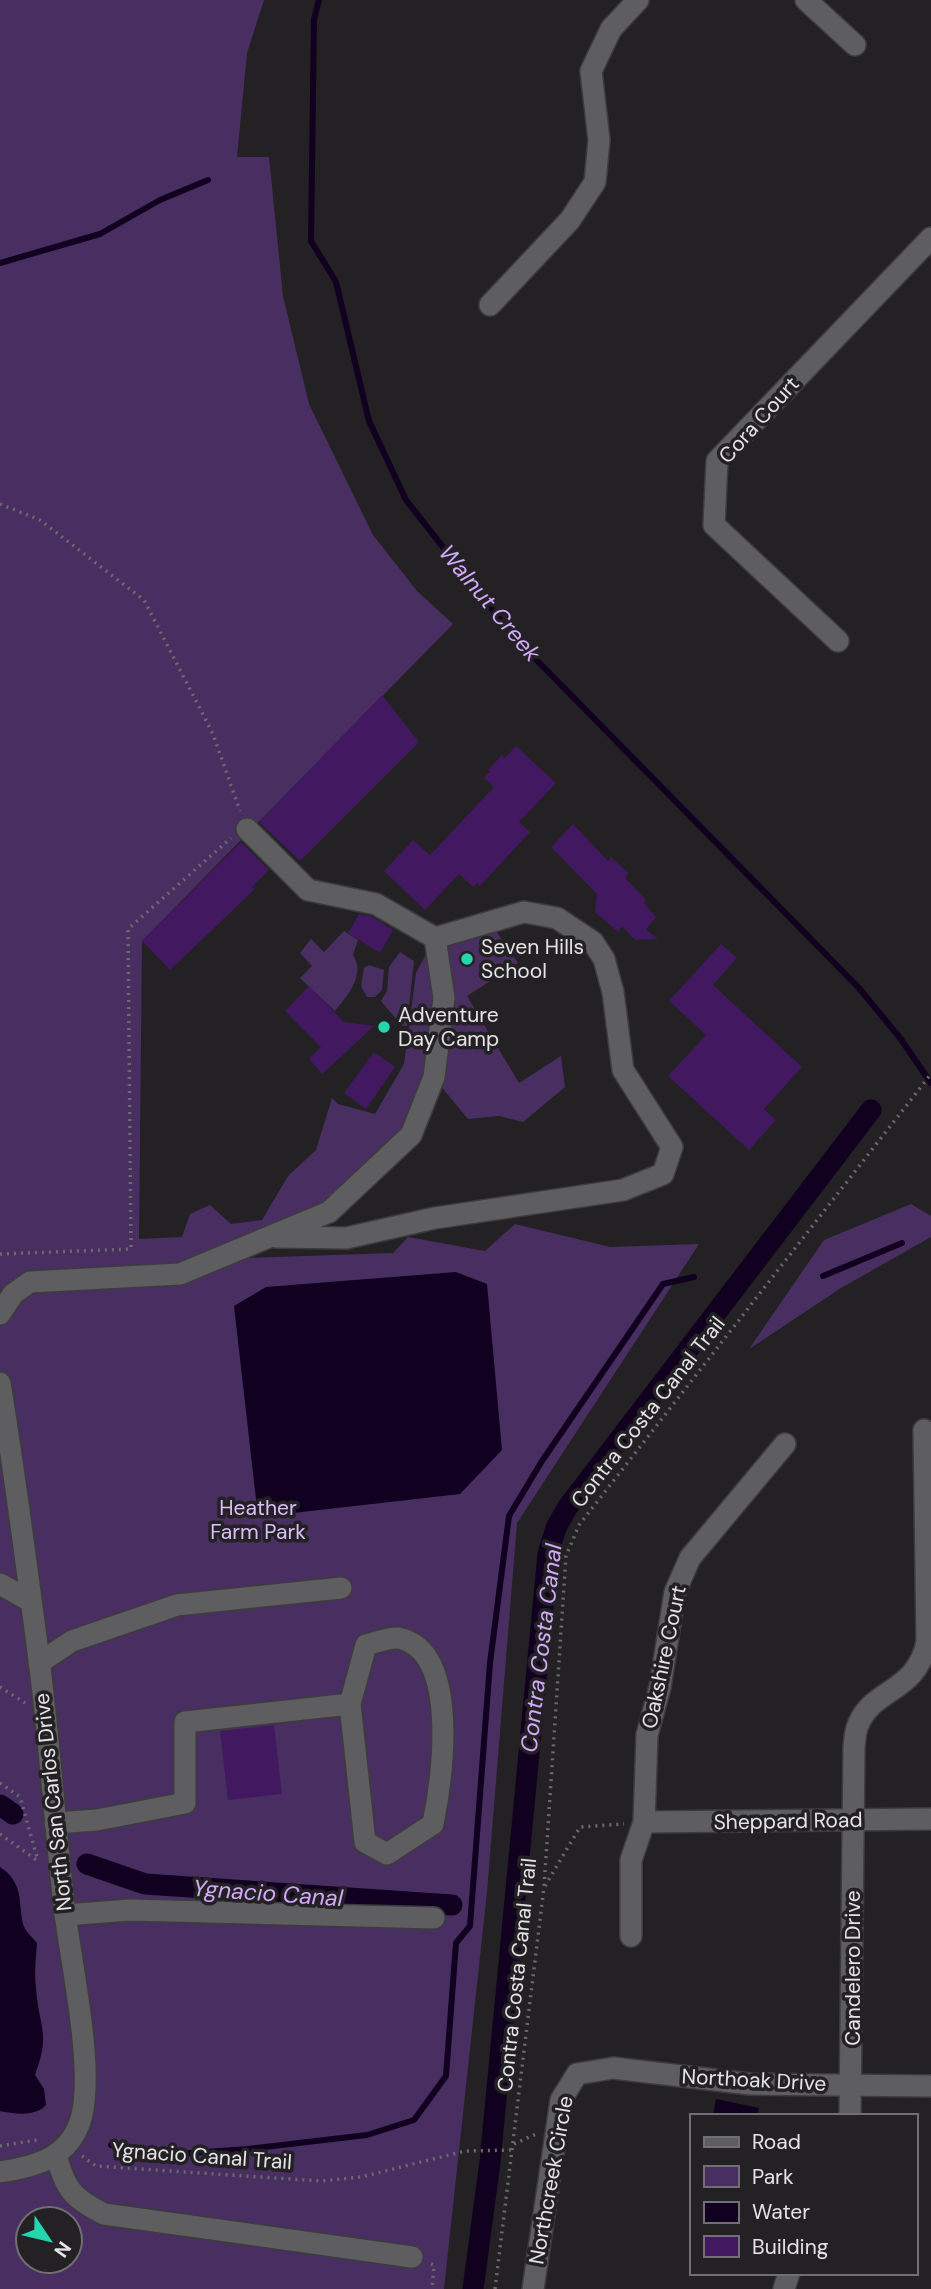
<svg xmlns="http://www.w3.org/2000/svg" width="931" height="2289" font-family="'DM Sans',sans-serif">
<rect width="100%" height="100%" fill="#232124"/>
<g fill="#492f61" fill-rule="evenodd">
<path d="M 0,0 L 264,0 L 247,53 L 237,157 L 269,157 L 283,296 L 309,404 L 373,535 L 417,591 L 453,624 L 142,941 L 139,1239 L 182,1237 L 190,1214 L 210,1205 L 231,1224 L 262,1220 L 288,1176 L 316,1150 L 332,1098 L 338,1104 L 375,1114 L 404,1064 L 416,973 L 435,938 L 489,921 L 518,963 L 467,996 L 519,1083 L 561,1056 L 565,1087 L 523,1122 L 499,1116 L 468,1119 L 434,1078 L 411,1135 L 329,1212 L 243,1258 L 393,1253 L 408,1237 L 485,1251 L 515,1224 L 610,1247 L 699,1244 L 517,1523 L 487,1892 L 444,2289 L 0,2289 ZM 28,2219 L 70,2219 L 70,2261 L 28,2261 Z"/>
<path d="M 344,931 L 358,940 L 353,955 C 366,975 347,996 335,1011 L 300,978 L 312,966 L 300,953 L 311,939 L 324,952 Z"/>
<polygon points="400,952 414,961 407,1026 398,1025 397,1020 381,1001 387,991 389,967"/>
<polygon points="369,965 384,970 382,990 375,997 367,997 361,986 364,968"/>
<polygon points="911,1204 931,1216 931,1237 841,1288 749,1349 824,1240"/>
</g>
<g fill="#11001f">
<polygon points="456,1272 487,1284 502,1450 460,1494 258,1517 234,1306 266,1287"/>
<path d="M 0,1867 C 24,1883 18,1901 23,1924 C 25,1931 32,1937 37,1943 C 36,1958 34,1973 36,1988 C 39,2029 51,2032 35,2075 L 44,2089 L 46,2105 C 35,2117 15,2114 0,2111 Z"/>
<polygon points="716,2099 759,2108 757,2116 713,2116"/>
</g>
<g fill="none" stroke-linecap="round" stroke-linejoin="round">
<g stroke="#11001f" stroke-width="6">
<polyline points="319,0 314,19 311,241 336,282 369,421 406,500 512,635 859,988 900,1038 931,1083"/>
<polyline points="0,263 100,234 160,200 208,180"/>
<polyline points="823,1276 902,1243"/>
<polyline points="111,2145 177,2154 248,2149 367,2135 414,2120 446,2076 456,1943 470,1926 490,1663 509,1516 542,1461 663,1284 694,1277"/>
</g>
<g stroke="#11001f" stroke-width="21">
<polyline points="0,1805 13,1814"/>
<polyline points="87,1864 145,1884 452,1905"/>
<polyline points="473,2289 490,2162 548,1554 556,1528 567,1508 871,1110"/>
</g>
</g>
<g fill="#421960">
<polygon points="382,695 419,742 300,861 260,823 261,820"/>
<polygon points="516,746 556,783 519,822 530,832 480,886 477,883 473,887 459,874 425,910 384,871 413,840 430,855 494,787 484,778 490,772 488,770 502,755 505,758"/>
<polygon points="573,824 608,861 611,857 628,873 625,878 646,900 644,903 656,917 646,929 658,939 635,940 622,926 618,932 595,912 597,894 551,847"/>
<polygon points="241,842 269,870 252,887 255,889 170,970 142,941"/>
<polygon points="359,914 371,916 393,930 380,953 348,933"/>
<polygon points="721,944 737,958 713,985 802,1067 764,1109 776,1120 749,1150 668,1076 706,1035 669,1001"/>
<polygon points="309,986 344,1022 374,1026 322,1074 309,1059 321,1047 285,1011"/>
<polygon points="374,1052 395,1067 366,1109 344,1093"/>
<polygon points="274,1725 282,1794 228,1800 220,1731"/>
</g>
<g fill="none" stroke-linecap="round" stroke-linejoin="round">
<defs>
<g id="minor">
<polyline points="806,0 855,45"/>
<polyline points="490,305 570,220 595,182 599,140 591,71 611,29 638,0"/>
<polyline points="838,641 714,525 717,461 931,238"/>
<polyline points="276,1237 346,1238 435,1218 623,1190 663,1174 672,1147 623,1070 613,992 604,959 593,942 557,918 524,912 435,938"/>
<polyline points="0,1314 13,1294 30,1282 180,1274 329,1212 411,1135 434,1077 444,998 435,938 376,904 308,890 247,829"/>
<path d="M 0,1383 C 15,1475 27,1568 39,1660 C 50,1744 55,1829 65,1913 C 71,1964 98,2083 78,2127 C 64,2160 32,2167 0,2172"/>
<polyline points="0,1584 30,1601"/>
<polyline points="39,1663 72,1641 177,1605 341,1588"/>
<polyline points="644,1822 931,1819"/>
<path d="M 55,1823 L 97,1820 L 185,1803 L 185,1722 L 350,1704 L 365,1842 L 387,1854 L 433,1824 C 442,1779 461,1650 398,1638 C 389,1637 375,1643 366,1645 L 350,1704"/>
<polyline points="65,1915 130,1910 434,1918"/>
<polyline points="631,1936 631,1860 644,1822 647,1735 660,1687 675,1592 690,1558 785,1444"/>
<path d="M 850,2116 L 854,1747 C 855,1740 855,1731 858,1725 C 873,1687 916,1694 927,1642 L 924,1430"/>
<path d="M 56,2154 C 65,2189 72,2198 104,2214 L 412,2257"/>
<polyline points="533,2289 561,2100 577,2074 613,2068 750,2084 931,2086"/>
<polyline points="784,2289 789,2273"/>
</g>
</defs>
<use href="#minor" stroke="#3c3b3d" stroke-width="24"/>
<g stroke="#6c6a6d" stroke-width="3.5" stroke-dasharray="2 5" stroke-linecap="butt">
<polyline points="0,504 40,520 144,600 213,734 240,811"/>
<polyline points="0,1254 131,1249 128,929 231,838"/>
<polyline points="0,1687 25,1703"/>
<polyline points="0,1783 20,1797 37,1857"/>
<polyline points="0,1834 38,1861"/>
<polyline points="545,1886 580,1827 624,1824"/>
<polyline points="514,2144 536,2134"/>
<polyline points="0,2146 37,2140"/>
<polyline points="82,2156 96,2166 321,2181 361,2177 465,2151 514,2150"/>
<polyline points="431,2264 434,2265 432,2289"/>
<polyline points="495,2289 544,1887 566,1556 579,1525 931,1074"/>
</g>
<use href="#minor" stroke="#5e5d60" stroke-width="21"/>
</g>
<g fill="#25d5ae" stroke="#232124" stroke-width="2.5">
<circle cx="467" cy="959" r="7"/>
<circle cx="384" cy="1027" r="7"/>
</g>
<g text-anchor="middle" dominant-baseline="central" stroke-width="7" stroke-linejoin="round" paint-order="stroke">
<g font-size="21" fill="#e4e3e5" stroke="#232124">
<text transform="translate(759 420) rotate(-48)">Cora Court</text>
<text transform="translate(648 1412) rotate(-52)">Contra Costa Canal Trail</text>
<text transform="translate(664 1657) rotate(-78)">Oakshire Court</text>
<text transform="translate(53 1802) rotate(-96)">North San Carlos Drive</text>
<text transform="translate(788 1821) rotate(-1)">Sheppard Road</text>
<text transform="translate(853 1968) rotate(-90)">Candelero Drive</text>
<text transform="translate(517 1975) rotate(-84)">Contra Costa Canal Trail</text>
<text transform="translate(754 2080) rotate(3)">Northoak Drive</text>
<text transform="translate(202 2156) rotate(4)">Ygnacio Canal Trail</text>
<text transform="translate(551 2180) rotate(-80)">Northcreek Circle</text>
</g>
<g font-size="21" fill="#e4e3e5" stroke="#232124" text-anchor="start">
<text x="481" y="947">Seven Hills<tspan x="481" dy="24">School</tspan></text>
<text x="398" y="1015">Adventure<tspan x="398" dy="24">Day Camp</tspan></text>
</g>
<g font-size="21" fill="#ddbefc" stroke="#232124">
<text x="258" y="1508">Heather<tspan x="258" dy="24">Farm Park</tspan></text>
</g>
<g font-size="23" font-style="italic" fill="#d3a9fb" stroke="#232124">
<text transform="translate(490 603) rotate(50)">Walnut Creek</text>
<text transform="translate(541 1648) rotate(-83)">Contra Costa Canal</text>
<text transform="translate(268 1893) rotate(4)">Ygnacio Canal</text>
</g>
</g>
<rect x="690" y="2114" width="228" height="161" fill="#232124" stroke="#706f71" stroke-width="2"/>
<rect x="704" y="2137" width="35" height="10" fill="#5e5d60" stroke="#706f71" stroke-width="2"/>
<text x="752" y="2149" font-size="21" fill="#e4e3e5">Road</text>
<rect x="704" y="2166" width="35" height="21" fill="#492f61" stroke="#706f71" stroke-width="2"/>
<text x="752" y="2184" font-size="21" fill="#e4e3e5">Park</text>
<rect x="704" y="2202" width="35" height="21" fill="#11001f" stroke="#706f71" stroke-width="2"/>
<text x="752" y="2219" font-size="21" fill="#e4e3e5">Water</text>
<rect x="704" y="2236" width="35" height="21" fill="#421960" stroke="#706f71" stroke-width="2"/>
<text x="752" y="2254" font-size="21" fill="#e4e3e5">Building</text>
<g transform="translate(49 2240) rotate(125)"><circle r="33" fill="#232124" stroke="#706f71" stroke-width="2"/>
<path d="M0-5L12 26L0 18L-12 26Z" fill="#25d5ae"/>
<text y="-10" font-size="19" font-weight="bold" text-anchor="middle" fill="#e4e3e5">N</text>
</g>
</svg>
